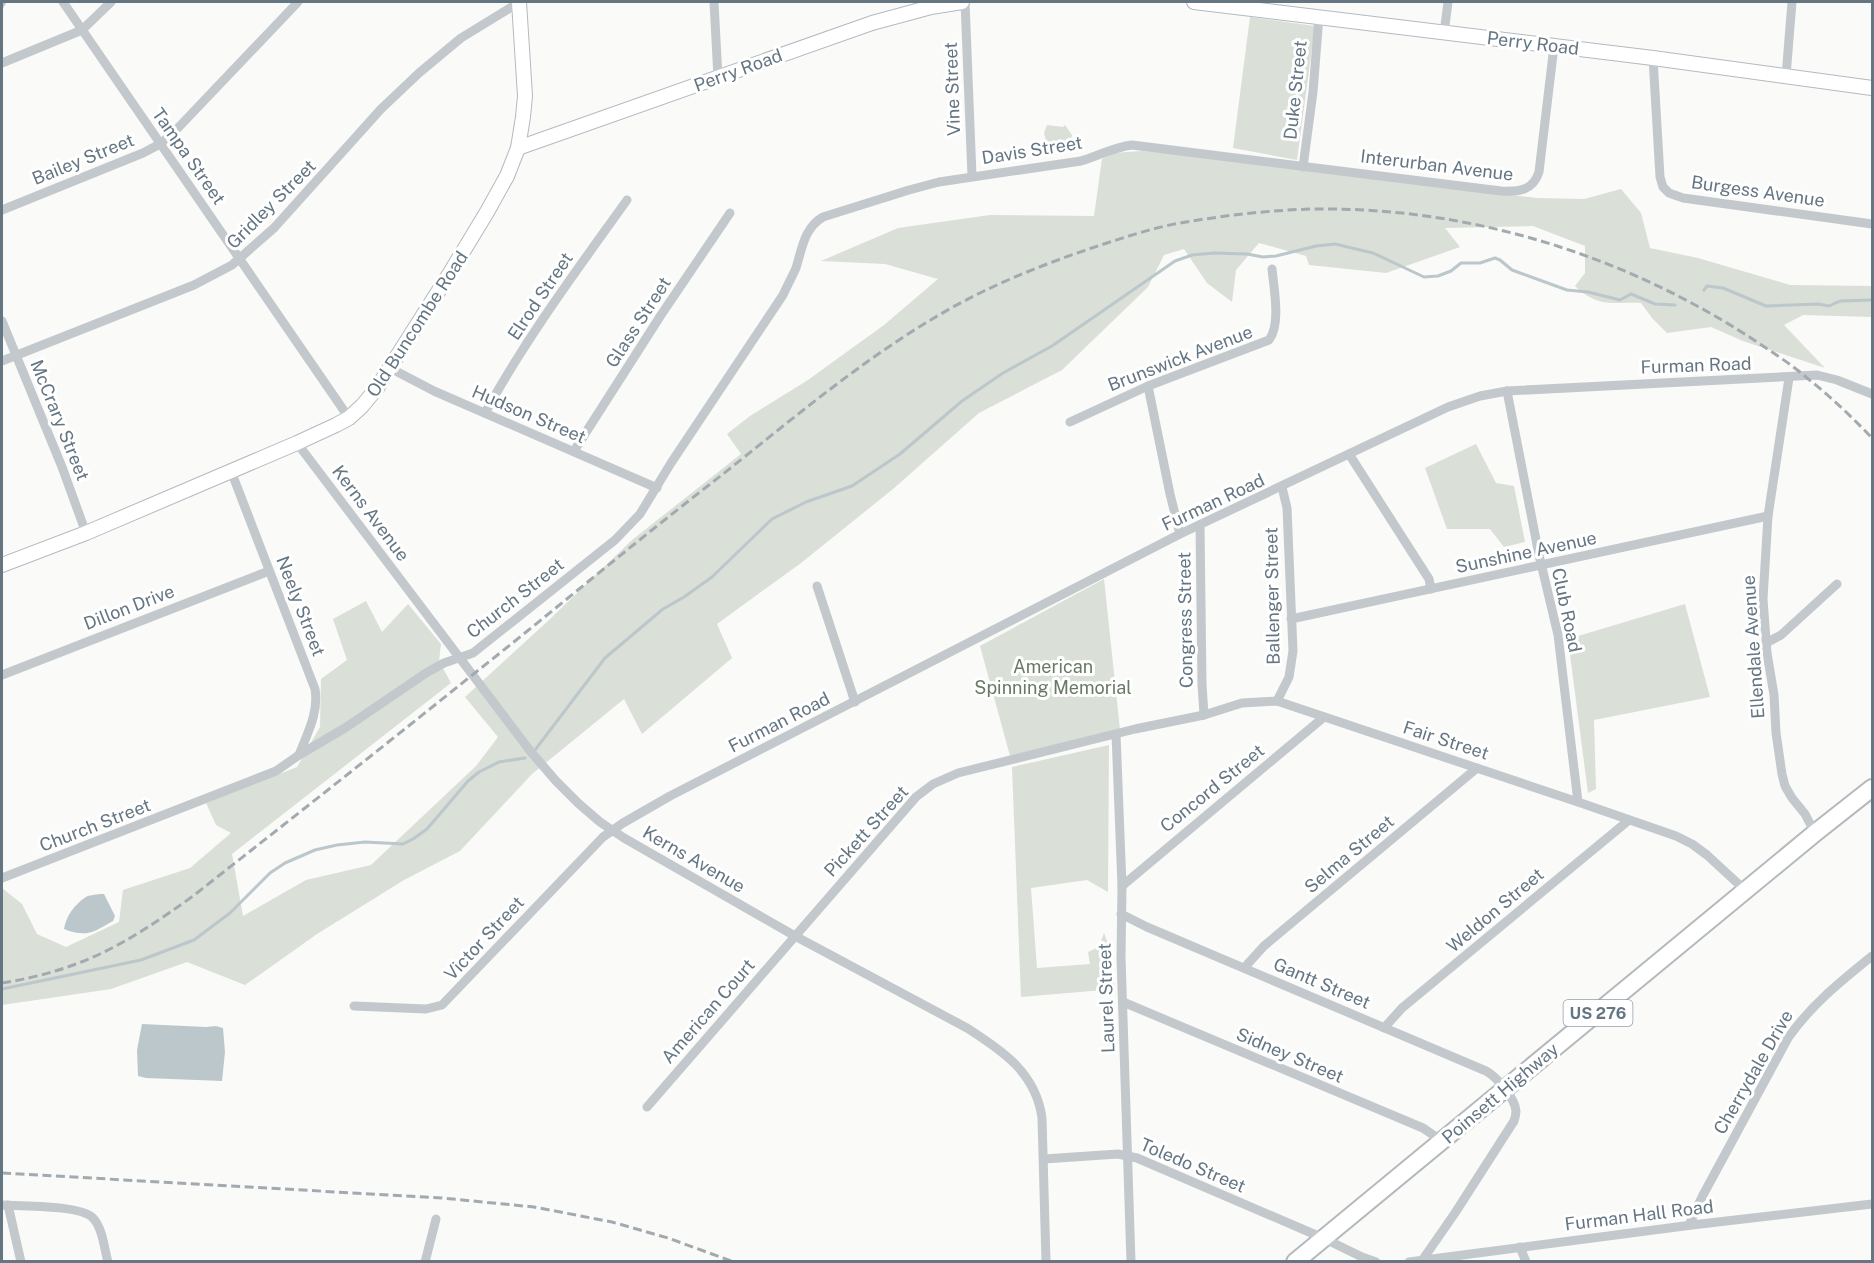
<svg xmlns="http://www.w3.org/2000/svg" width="1874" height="1263" font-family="'Public Sans',sans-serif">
<rect width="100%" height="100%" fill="#fafaf8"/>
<g fill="#dadfd7">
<polygon points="1250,17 1315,26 1297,160 1233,148"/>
<path d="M 1047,125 L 1063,127 L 1065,125 L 1072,135 L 1071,142 C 1062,148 1054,143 1046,141 L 1044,133 Z"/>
<path d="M 1141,151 L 1189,155 L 1537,198 L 1584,199 L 1621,189 L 1641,213 L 1650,248 L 1698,258 L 1790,285 L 1872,286 L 1872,317 L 1803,315 L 1784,325 L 1825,368 L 1743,341 L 1711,327 L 1667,333 L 1652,318 L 1641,303 C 1612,302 1598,308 1575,286 L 1585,273 L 1585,246 L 1533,226 L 1445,228 L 1460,247 L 1386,273 L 1309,265 L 1306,256 L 1259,243 L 1236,270 L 1232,302 L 1207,283 L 1184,249 L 1164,255 L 1148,287 L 1062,370 L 979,413 L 893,489 L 801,563 L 717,624 L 732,658 L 642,734 L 624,699 L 532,774 L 460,851 L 404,880 L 317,934 L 245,985 L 187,962 L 111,989 L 2,1005 L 2,888 L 22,904 L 37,934 L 66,947 L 119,922 L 123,890 L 190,868 L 231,833 L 216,825 L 206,803 L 297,767 L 320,727 L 321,679 L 347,660 L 333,619 L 366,601 L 382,632 L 408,604 L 441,644 L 439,661 L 451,683 L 232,854 L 243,916 L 306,880 L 371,865 L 476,766 L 498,737 L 465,697 L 549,620 L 632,540 L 741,454 L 727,434 L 750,416 L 808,380 L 884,325 L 938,279 L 885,264 L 821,261 L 898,228 L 990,215 L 1094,216 L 1102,159 L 1114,153 Z"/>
<polygon points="1476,444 1496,483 1514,486 1525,542 1504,547 1490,529 1447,529 1425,468"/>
<polygon points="1104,579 1120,730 1010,756 980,646"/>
<polygon points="1685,604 1710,697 1594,720 1596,789 1588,793 1568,639"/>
<polygon points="1109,745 1108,892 1087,880 1031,888 1037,968 1090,964 1088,952 1099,947 1104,933 1108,944 1115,989 1021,997 1012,767"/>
</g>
<g fill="#bbc7cb">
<path d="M 100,894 L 104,894 L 115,916 L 113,921 C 94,932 86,938 64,929 C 66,916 75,904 86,897 C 89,895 95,895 100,894 Z"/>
<polygon points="142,1024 206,1027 216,1026 223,1028 225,1052 222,1081 146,1078 138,1076 137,1050"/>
</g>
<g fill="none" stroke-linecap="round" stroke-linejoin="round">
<g stroke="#bbc7cb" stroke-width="3">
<polyline points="2,7 5,2"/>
<polyline points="1704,290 1707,286 1723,288 1766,306 1818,304 1829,306 1840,301 1872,300"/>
<polyline points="535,750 605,658 663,609 684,597 712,577 772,519 806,502 852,486 900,454 962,401 1003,373 1052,346 1175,261 1192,255 1214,253 1247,254 1263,257 1276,256 1316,246 1335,244 1373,253 1424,277 1438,276 1451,271 1461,263 1480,263 1495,258 1500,260 1512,270 1567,290 1588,292 1620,300 1631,294 1655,304 1675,305"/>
<polyline points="2,989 141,960 194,940 230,913 270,873 285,863 315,850 337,845 365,842 403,844 413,839 427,829 468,781 479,772 499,762 525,758"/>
</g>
<defs>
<g id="secondary">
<polyline points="1194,2 1653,58 1872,88"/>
<polyline points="518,148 872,23 931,7 962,2"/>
<polyline points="2,565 86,533 297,443 336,425 349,418 362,406 377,388 450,273 487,212 507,176 518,148 523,117 525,96 519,2"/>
</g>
<polyline id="highway" points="1295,1262 1815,833 1872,788"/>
</defs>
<use href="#secondary" stroke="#b3babf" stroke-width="16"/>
<use href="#highway" stroke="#b4b9bd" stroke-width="20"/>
<g stroke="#c3c8cc" stroke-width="9">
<polyline points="63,2 349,418"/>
<polyline points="714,2 718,78"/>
<polyline points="965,2 972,176"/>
<polyline points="1444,33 1448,2"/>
<polyline points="1653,58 1660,177 1663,187 1669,193 1683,198 1872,224"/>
<polyline points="2,63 82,30 111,2"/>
<polyline points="1786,76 1792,2"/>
<polyline points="1303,167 1313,92 1319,16"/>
<polyline points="2,210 143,153 160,144 177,129 298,2"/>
<polyline points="2,321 62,467 86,533"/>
<polyline points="2,361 194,285 232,265 274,228 381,109 419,73 461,38 520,2"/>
<polyline points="390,368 434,391 657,488"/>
<polyline points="1789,378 1768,516 1763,599 1767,653 1774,695 1776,733 1782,774 1785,786 1792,798 1805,814 1815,833"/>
<polyline points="1148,386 1170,494 1180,534"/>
<polyline points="1507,391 1539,555 1558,635 1578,802"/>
<path d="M 485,413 C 526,338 577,270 627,200"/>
<path d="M 1070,422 L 1148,386 L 1269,340 C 1281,325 1274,289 1272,269"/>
<path d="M 297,443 L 531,752 L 556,781 L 578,803 L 600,822 L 624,838 L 795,936 L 967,1028 C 1003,1051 1036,1073 1042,1118 L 1046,1262"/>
<polyline points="574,451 661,315 730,213"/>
<polyline points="1349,454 1429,579 1431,589"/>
<path d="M 231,471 L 315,689 C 319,713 307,734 299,755"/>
<polyline points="1200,525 1202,684 1204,715"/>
<polyline points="817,586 855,702"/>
<polyline points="1291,619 1768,516"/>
<polyline points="1766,643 1781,635 1837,584"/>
<polyline points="2,675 269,571"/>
<polyline points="1277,701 1289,677 1293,651 1287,508 1282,487"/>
<polyline points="1116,734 1122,886 1121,957 1131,1262"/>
<path d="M 2,878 L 276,771 L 299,755 L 345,728 L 426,673 L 444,663 L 473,653 L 615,540 L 640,514 L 671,463 L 783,295 C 787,286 792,277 796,268 C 802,249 804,228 823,217 L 909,190 L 939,182 L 1081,161 C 1098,156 1114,147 1132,145 L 1501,191 C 1518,192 1533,191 1539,172 L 1554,46"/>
<polyline points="1122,886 1324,717"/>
<path d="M 1121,914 L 1147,927 L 1486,1071 C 1497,1077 1515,1098 1516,1111 C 1516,1114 1515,1118 1514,1121 L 1455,1213 L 1421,1262"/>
<polyline points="1244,968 1264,946 1477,768"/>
<polyline points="1123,1002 1423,1128 1442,1141"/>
<polyline points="354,1006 426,1009 442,1005 603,837 623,823 670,796 1180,534 1448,407 1480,396 1507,391 1817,375 1837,380 1872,394"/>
<polyline points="1384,1028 1402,1008 1629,820"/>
<polyline points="647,1107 916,797 933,784 958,773 1135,729 1204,715 1242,703 1277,701 1578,802 1676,836 1692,844 1707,855 1746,891"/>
<polyline points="1044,1159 1118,1154 1137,1158 1323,1238 1362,1257 1376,1262"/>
<path d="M 2,1205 C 21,1206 81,1205 93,1218 C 103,1229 104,1248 108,1262"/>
<polyline points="8,1205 21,1262"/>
<path d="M 1689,1225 L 1703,1195 L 1788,1038 C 1811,1005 1841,981 1872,956"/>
<polyline points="1520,1247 1526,1262"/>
<polyline points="425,1262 436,1219"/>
<polyline points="1409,1262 1692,1225 1872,1204"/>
</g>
<use href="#secondary" stroke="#fff" stroke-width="14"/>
<use href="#highway" stroke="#fff" stroke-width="16"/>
<g stroke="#a2aab0" stroke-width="3" stroke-dasharray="9 4.5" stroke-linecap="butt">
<path d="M 2,983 C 83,970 128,943 193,896 C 286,823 379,750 471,676 C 551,613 629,547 709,485 C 796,417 883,340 982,292 C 1023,272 1067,256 1110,242 C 1135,234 1160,226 1186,222 C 1228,215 1271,210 1314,209 C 1469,207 1621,254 1751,338 C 1770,351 1790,363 1807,378 C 1830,396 1852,417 1872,438"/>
<polyline points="2,1173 442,1198 534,1207 612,1222 668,1238 734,1262"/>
</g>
</g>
<g text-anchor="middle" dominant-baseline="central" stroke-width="6" stroke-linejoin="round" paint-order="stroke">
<rect fill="#fff" stroke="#939fa8" stroke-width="1.5" x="1563.5" y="1000" width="69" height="26" rx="4.5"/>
<g font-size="16" font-weight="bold" fill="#657683">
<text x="1598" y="1013">US 276</text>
</g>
<g font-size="18" fill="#657683" stroke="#fff">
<text transform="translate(1533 43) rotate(7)">Perry Road</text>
<text transform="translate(738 70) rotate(-20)">Perry Road</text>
<text transform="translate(952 89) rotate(-92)">Vine Street</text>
<text transform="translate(1295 90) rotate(-84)">Duke Street</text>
<text transform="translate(1032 150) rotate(-9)">Davis Street</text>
<text transform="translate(189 156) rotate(55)">Tampa Street</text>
<text transform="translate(83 159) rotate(-22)">Bailey Street</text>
<text transform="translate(1437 165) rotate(7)">Interurban Avenue</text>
<text transform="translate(1758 191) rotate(8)">Burgess Avenue</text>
<text transform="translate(271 204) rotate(-45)">Gridley Street</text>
<text transform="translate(540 296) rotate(-56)">Elrod Street</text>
<text transform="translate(638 322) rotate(-57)">Glass Street</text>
<text transform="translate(417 324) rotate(-57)">Old Buncombe Road</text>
<text transform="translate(1180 358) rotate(-21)">Brunswick Avenue</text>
<text transform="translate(1696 365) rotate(-2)">Furman Road</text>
<text transform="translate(529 414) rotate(23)">Hudson Street</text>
<text transform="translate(60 420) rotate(68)">McCrary Street</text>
<text transform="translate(1213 502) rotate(-25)">Furman Road</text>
<text transform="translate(371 513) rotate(53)">Kerns Avenue</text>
<text transform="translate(1526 552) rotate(-12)">Sunshine Avenue</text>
<text transform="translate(1272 596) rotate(-91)">Ballenger Street</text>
<text transform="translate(515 598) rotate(-38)">Church Street</text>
<text transform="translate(301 606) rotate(69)">Neely Street</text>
<text transform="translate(129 607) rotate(-21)">Dillon Drive</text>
<text transform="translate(1567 610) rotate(78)">Club Road</text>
<text transform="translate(1185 620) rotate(-91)">Congress Street</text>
<text transform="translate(1753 647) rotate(-94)">Ellendale Avenue</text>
<text transform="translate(779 722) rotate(-27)">Furman Road</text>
<text transform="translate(1446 740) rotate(18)">Fair Street</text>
<text transform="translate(1212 788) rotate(-39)">Concord Street</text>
<text transform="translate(95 825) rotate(-21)">Church Street</text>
<text transform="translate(866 831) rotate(-48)">Pickett Street</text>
<text transform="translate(1349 854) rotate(-40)">Selma Street</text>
<text transform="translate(694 859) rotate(30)">Kerns Avenue</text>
<text transform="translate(1495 910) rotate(-40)">Weldon Street</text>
<text transform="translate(484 938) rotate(-47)">Victor Street</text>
<text transform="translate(1322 983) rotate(23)">Gantt Street</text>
<text transform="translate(1106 998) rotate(-92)">Laurel Street</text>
<text transform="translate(708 1011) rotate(-49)">American Court</text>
<text transform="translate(1290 1055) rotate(23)">Sidney Street</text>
<text transform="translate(1753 1072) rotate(-60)">Cherrydale Drive</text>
<text transform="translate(1500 1093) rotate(-40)">Poinsett Highway</text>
<text transform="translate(1193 1165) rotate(23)">Toledo Street</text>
<text transform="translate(1639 1215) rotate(-7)">Furman Hall Road</text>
</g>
<g font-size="18" fill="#687a64" stroke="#fff">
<text x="1053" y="666">American<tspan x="1053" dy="21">Spinning Memorial</tspan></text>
</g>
</g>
<rect width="1874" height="1263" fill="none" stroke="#657683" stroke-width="6"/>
</svg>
